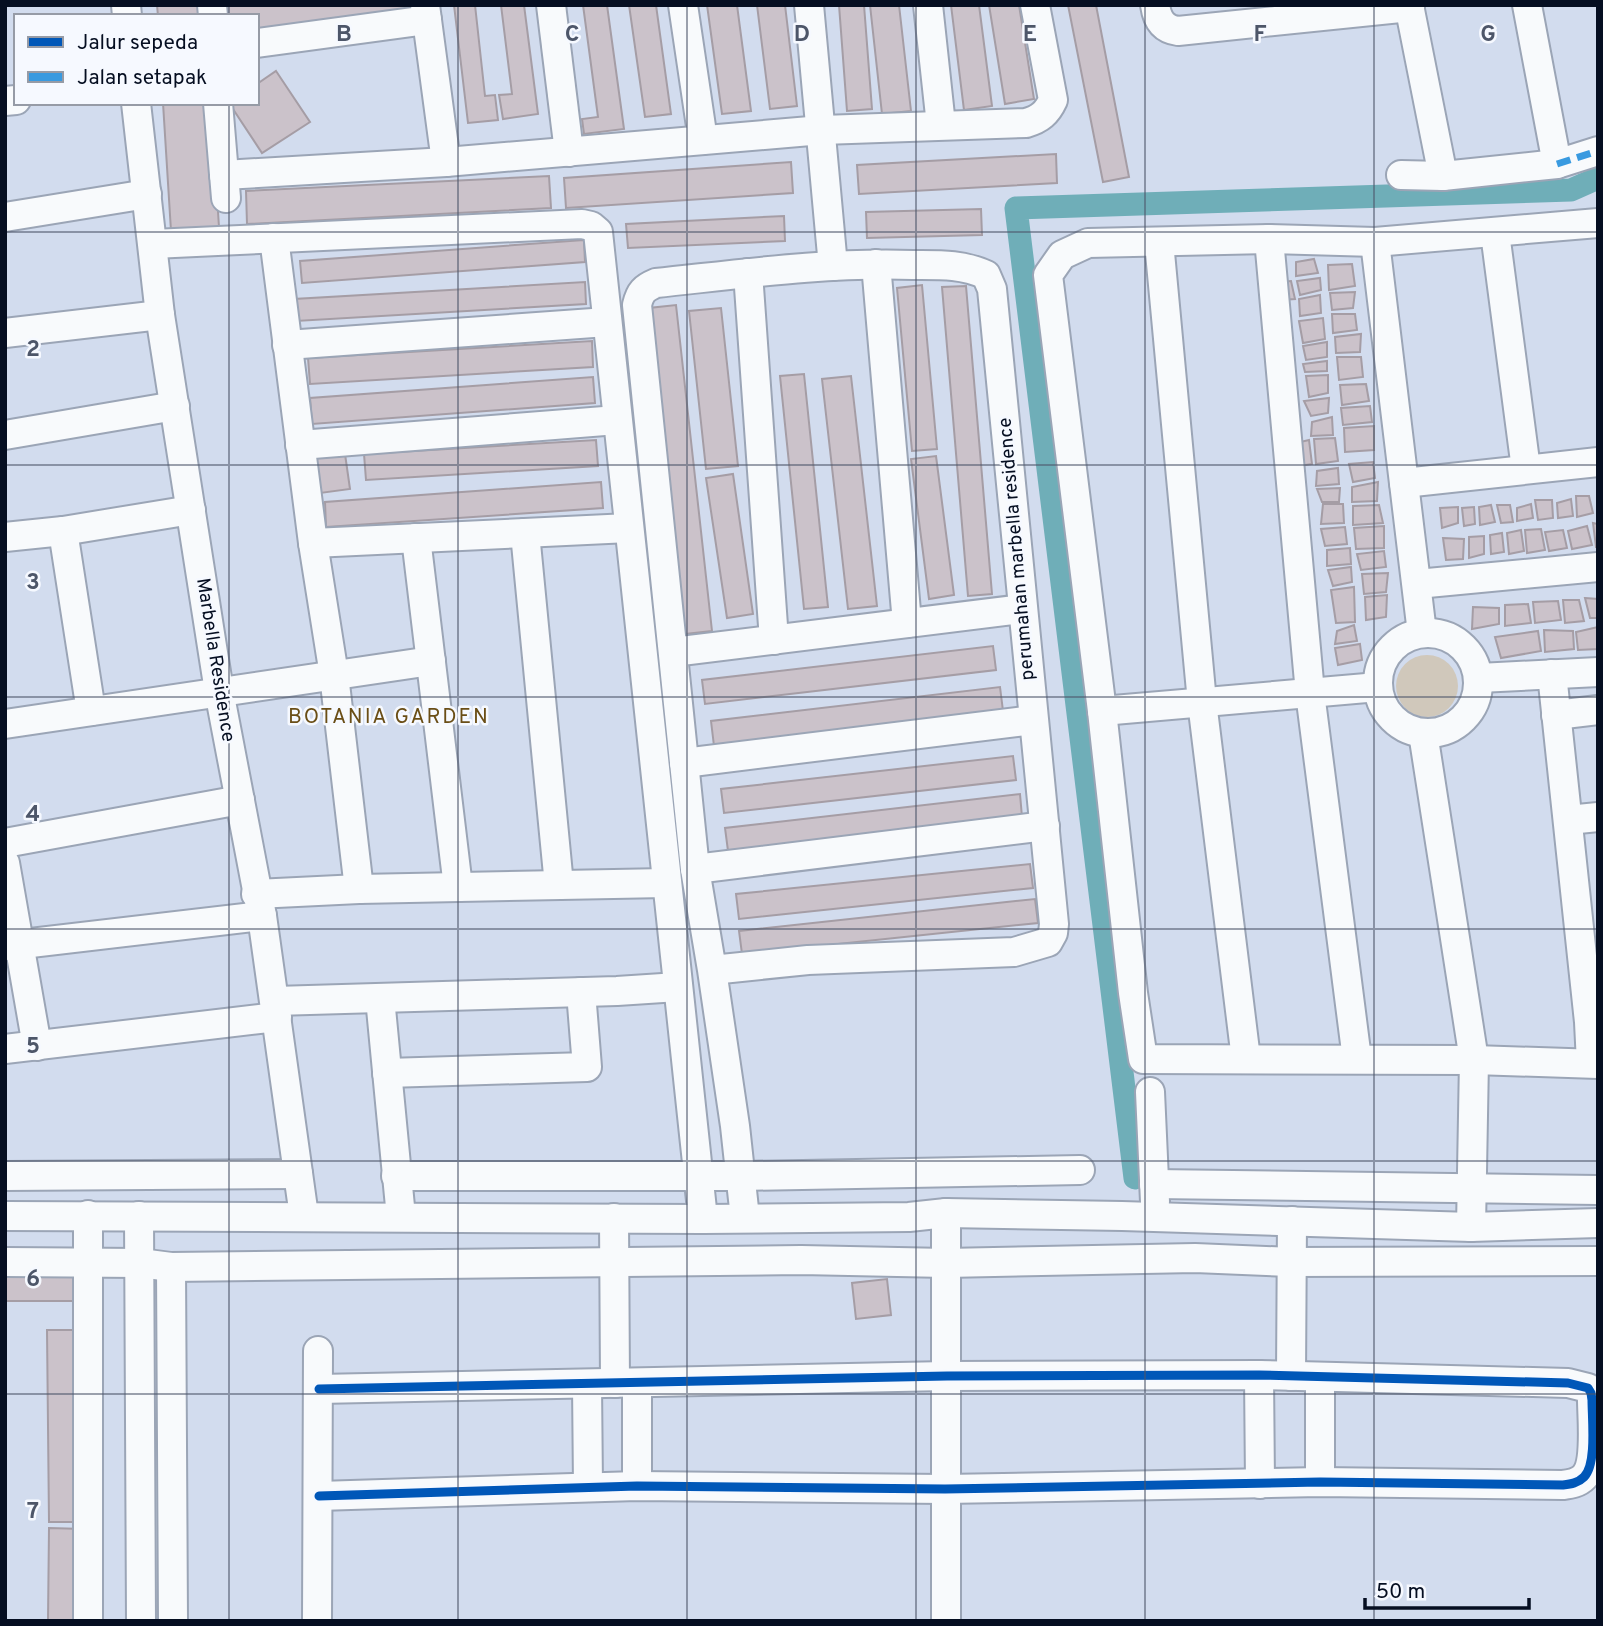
<svg xmlns="http://www.w3.org/2000/svg" width="1603" height="1626" font-family="Overpass,sans-serif">
<rect width="100%" height="100%" fill="#d2dcee"/>
<circle fill="#d0c8bb" cx="1427" cy="686" r="31"/>
<g fill="none" stroke-linecap="round" stroke-linejoin="round">
<polyline stroke="#6faeb8" stroke-width="23" points="1135,1178 1016,208 1571,190 1598,178"/>
</g>
<g fill="#cbc2ca" stroke="#a59da5" stroke-width="2">
<polygon points="157,5 204,5 205,16 158,16"/>
<polygon points="220,5 416,5 417,16 257,34 257,16 221,16"/>
<polygon points="454,5 475,5 485,96 495,95 498,120 468,123"/>
<polygon points="501,5 524,5 538,114 503,119 499,95 512,94"/>
<polygon points="583,5 607,5 624,129 584,134 582,119 598,117"/>
<polygon points="629,5 656,5 671,114 645,117"/>
<polygon points="707,5 737,5 751,111 722,114"/>
<polygon points="757,5 785,5 797,106 770,109"/>
<polygon points="839,5 864,5 872,109 847,111"/>
<polygon points="870,5 899,5 911,111 882,114"/>
<polygon points="951,5 979,5 992,106 964,110"/>
<polygon points="989,5 1019,5 1034,99 1005,104"/>
<polygon points="1068,5 1096,5 1129,177 1103,182"/>
<polygon points="276,71 310,122 262,153 229,103 257,103 257,84"/>
<polygon points="163,103 211,103 219,227 171,231"/>
<polygon points="1056,154 1057,183 859,194 857,165"/>
<polygon points="791,162 793,193 566,208 564,178"/>
<polygon points="549,176 551,208 247,224 246,191"/>
<polygon points="981,209 982,235 867,238 866,212"/>
<polygon points="784,216 785,241 628,248 626,224"/>
<polygon points="584,240 585,262 302,283 300,261"/>
<polygon points="1314,259 1318,273 1296,276 1296,262"/>
<polygon points="1352,264 1355,286 1329,290 1328,265"/>
<polygon points="1320,278 1321,290 1300,295 1297,281"/>
<polygon points="1291,281 1295,299 1281,300 1279,282"/>
<polygon points="585,282 586,304 296,321 294,299"/>
<polygon points="922,285 937,449 912,451 897,288"/>
<polygon points="966,286 992,594 968,596 942,287"/>
<polygon points="1355,292 1353,308 1332,310 1330,293"/>
<polygon points="1320,295 1321,313 1300,316 1299,299"/>
<polygon points="676,305 712,631 685,634 649,308"/>
<polygon points="721,308 738,466 706,469 689,311"/>
<polygon points="1332,314 1355,314 1357,330 1333,333"/>
<polygon points="1323,318 1325,339 1303,343 1299,321"/>
<polygon points="1361,334 1360,352 1336,353 1335,337"/>
<polygon points="592,341 593,367 310,384 308,358"/>
<polygon points="1327,342 1327,357 1306,360 1303,346"/>
<polygon points="1337,357 1361,357 1363,377 1339,380"/>
<polygon points="1327,361 1327,371 1305,372 1303,364"/>
<polygon points="804,374 828,607 804,609 780,376"/>
<polygon points="1328,375 1328,393 1309,397 1306,376"/>
<polygon points="851,376 877,606 848,609 822,379"/>
<polygon points="593,377 595,403 312,424 310,398"/>
<polygon points="1366,384 1369,401 1342,405 1340,385"/>
<polygon points="1329,398 1328,413 1311,416 1304,401"/>
<polygon points="1370,406 1372,422 1343,425 1341,408"/>
<polygon points="1332,417 1333,435 1311,436 1312,422"/>
<polygon points="1374,426 1374,450 1345,452 1344,428"/>
<polygon points="1335,438 1338,461 1316,464 1314,439"/>
<polygon points="596,440 598,466 366,480 364,454"/>
<polygon points="1309,440 1312,464 1299,466 1296,443"/>
<polygon points="344,447 350,489 313,494 307,452"/>
<polygon points="936,456 954,595 929,599 911,459"/>
<polygon points="1373,462 1375,478 1353,482 1349,464"/>
<polygon points="1338,468 1339,484 1316,486 1317,471"/>
<polygon points="733,474 753,614 727,618 706,478"/>
<polygon points="601,482 603,508 326,527 325,502"/>
<polygon points="1378,482 1377,501 1352,502 1352,487"/>
<polygon points="1340,488 1339,502 1322,502 1317,489"/>
<polygon points="1576,496 1589,496 1593,513 1577,517"/>
<polygon points="1571,499 1573,516 1558,518 1557,503"/>
<polygon points="1535,500 1552,500 1553,518 1538,520"/>
<polygon points="1323,504 1343,504 1344,523 1321,524"/>
<polygon points="1531,504 1533,518 1517,521 1517,508"/>
<polygon points="1379,505 1383,523 1353,525 1353,506"/>
<polygon points="1491,505 1495,522 1480,525 1479,507"/>
<polygon points="1497,505 1510,505 1513,522 1501,523"/>
<polygon points="1458,507 1458,523 1442,528 1440,508"/>
<polygon points="1474,507 1475,524 1464,526 1462,508"/>
<polygon points="1593,523 1598,524 1598,547 1596,547"/>
<polygon points="1384,526 1384,548 1356,549 1354,528"/>
<polygon points="1587,526 1592,545 1572,549 1568,531"/>
<polygon points="1345,527 1347,544 1325,546 1321,529"/>
<polygon points="1541,529 1545,550 1527,553 1525,530"/>
<polygon points="1521,530 1524,551 1509,554 1507,533"/>
<polygon points="1563,530 1567,548 1549,551 1545,532"/>
<polygon points="1502,533 1504,552 1491,554 1490,535"/>
<polygon points="1484,536 1484,554 1469,558 1469,537"/>
<polygon points="1443,538 1464,539 1463,559 1446,560"/>
<polygon points="1350,548 1351,564 1327,566 1327,550"/>
<polygon points="1384,551 1386,567 1361,570 1357,554"/>
<polygon points="1351,567 1352,582 1333,586 1328,570"/>
<polygon points="1388,573 1386,592 1364,594 1362,574"/>
<polygon points="1354,587 1355,622 1336,623 1331,590"/>
<polygon points="1387,595 1386,617 1366,620 1365,597"/>
<polygon points="1585,598 1598,599 1598,618 1590,618"/>
<polygon points="1563,600 1579,600 1584,621 1565,623"/>
<polygon points="1558,601 1561,620 1535,623 1533,602"/>
<polygon points="1528,604 1531,623 1505,626 1505,605"/>
<polygon points="1473,607 1499,608 1499,624 1472,629"/>
<polygon points="1354,625 1357,641 1335,644 1337,631"/>
<polygon points="1598,627 1598,649 1578,650 1576,632"/>
<polygon points="1544,630 1573,631 1574,649 1545,652"/>
<polygon points="1538,631 1541,651 1501,658 1495,637"/>
<polygon points="1360,644 1362,660 1338,665 1335,648"/>
<polygon points="993,646 996,670 705,704 702,680"/>
<polygon points="1000,687 1003,711 714,746 711,721"/>
<polygon points="1013,756 1016,780 724,813 721,789"/>
<polygon points="1020,794 1022,817 728,851 725,828"/>
<polygon points="1030,864 1033,888 739,919 736,894"/>
<polygon points="1035,899 1038,923 742,954 739,931"/>
<polygon points="5,1272 74,1272 75,1301 5,1301"/>
<polygon points="887,1279 891,1315 856,1319 852,1283"/>
<polygon points="47,1330 79,1330 81,1522 49,1522"/>
<polygon points="49,1528 84,1529 84,1621 48,1621"/>
</g>
<g fill="none" stroke-linecap="round" stroke-linejoin="round">
<defs>
<g id="minor">
<polyline points="126,5 127,16"/>
<polyline points="212,5 213,16"/>
<polyline points="425,5 446,162"/>
<polyline points="551,5 569,152"/>
<polyline points="683,5 703,140"/>
<polyline points="809,5 833,266"/>
<polyline points="928,5 941,125"/>
<path d="M 1155,5 C 1157,19 1163,29 1178,31 L 1410,7"/>
<polyline points="1409,5 1443,176"/>
<polyline points="1527,5 1557,164"/>
<polyline points="257,43 427,20"/>
<polyline points="5,101 16,100"/>
<polyline points="136,103 160,315 219,691 262,916 304,1216"/>
<polyline points="218,103 226,198"/>
<path d="M 224,175 L 446,162 L 822,130 L 1026,123 C 1040,119 1047,113 1053,100 L 1035,5"/>
<polyline points="1401,175 1443,176 1557,164 1598,151"/>
<polyline points="5,217 147,194"/>
<polyline points="1598,223 1375,242 1269,239 1088,243 1062,255 1048,275 1102,711 1133,993 1143,1059 1474,1060 1598,1064"/>
<polyline points="1495,233 1526,469"/>
<polyline points="274,238 313,543 334,675 359,889"/>
<polyline points="1269,239 1310,693 1357,1059"/>
<polyline points="1159,242 1202,702 1246,1059"/>
<polyline points="1375,242 1422,633"/>
<polyline points="153,244 582,224 591,226 598,232 703,1219"/>
<polyline points="876,264 907,623"/>
<polyline points="748,273 774,640"/>
<polyline points="5,333 160,315"/>
<polyline points="287,345 607,322"/>
<polyline points="5,435 175,406"/>
<polyline points="300,445 617,420"/>
<polyline points="1404,483 1598,462"/>
<polyline points="63,531 91,711"/>
<polyline points="525,533 559,885"/>
<polyline points="5,537 63,531 191,510"/>
<polyline points="416,538 458,887"/>
<polyline points="313,543 629,528"/>
<polyline points="1417,584 1598,567"/>
<circle cx="1428" cy="683" r="50"/>
<polyline points="673,652 1022,609"/>
<polyline points="1552,674 1589,1022 1591,1063"/>
<polyline points="1479,678 1598,672"/>
<polyline points="1102,711 1378,687"/>
<polyline points="1556,715 1598,710"/>
<polyline points="5,724 431,661"/>
<polyline points="1423,733 1474,1060 1471,1227"/>
<polyline points="684,763 1033,720"/>
<polyline points="1568,820 1598,817"/>
<polyline points="5,843 240,800"/>
<polyline points="5,863 37,1046"/>
<polyline points="695,869 1045,826"/>
<polyline points="256,894 359,889 666,883"/>
<polyline points="5,946 262,916"/>
<path d="M 712,970 L 808,960 L 1014,952 L 1048,942 L 1053,933 L 1054,924 L 992,289 L 986,275 C 963,264 939,265 913,265 C 827,262 742,274 656,283 C 644,288 640,292 637,305 L 695,869 L 712,970 L 735,1126 L 745,1218"/>
<polyline points="380,998 401,1217"/>
<polyline points="275,1001 617,991 678,987"/>
<polyline points="5,1049 277,1017"/>
<polyline points="387,1073 587,1067 581,992"/>
<polyline points="1150,1092 1155,1202"/>
<polyline points="5,1176 298,1174"/>
<polyline points="396,1176 742,1176 1080,1170"/>
<polyline points="1154,1184 1598,1190"/>
<polyline points="946,1213 946,1621"/>
<polyline points="88,1215 88,1621"/>
<polyline points="5,1216 703,1219 909,1217 946,1213 1122,1216 1471,1227 1598,1223"/>
<polyline points="139,1216 141,1621"/>
<polyline points="614,1218 615,1383"/>
<polyline points="5,1262 140,1263 171,1267 801,1260 946,1263 1195,1258 1291,1262 1598,1261"/>
<polyline points="171,1267 173,1621"/>
<polyline points="1259,1375 1260,1484"/>
<polyline points="1291,1376 1292,1221"/>
<polyline points="1320,1377 1320,1482"/>
<polyline points="637,1383 637,1486"/>
<polyline points="587,1384 588,1487"/>
<path d="M 319,1389 L 947,1376 L 1259,1375 L 1568,1383 L 1588,1388 L 1591,1393 L 1592,1400 C 1592,1419 1597,1464 1584,1477 C 1578,1483 1571,1484 1563,1485 L 1320,1482 L 945,1489 L 637,1486 L 319,1496"/>
<polyline points="317,1621 318,1351"/>
</g>
</defs>
<use href="#minor" stroke="#9ba5b6" stroke-width="32"/>
<use href="#minor" stroke="#f8fafc" stroke-width="28"/>
<polyline stroke="#399ae0" stroke-width="7" stroke-dasharray="14 7" stroke-linecap="butt" points="1557,164 1598,151"/>
<defs>
<path id="cycleway" d="M 319,1389 L 947,1376 L 1259,1375 L 1568,1383 L 1588,1388 L 1591,1393 L 1592,1400 C 1592,1419 1597,1464 1584,1477 C 1578,1483 1571,1484 1563,1485 L 1320,1482 L 945,1489 L 637,1486 L 319,1496"/>
</defs>
<use href="#cycleway" stroke="#f6f9ff" stroke-width="13"/>
<use href="#cycleway" stroke="#0057b8" stroke-width="9"/>
</g>
<path fill="none" stroke="#4d5669" stroke-width="2" stroke-opacity="0.55" d="M 229,5 L 229,16M 458,5 L 458,1621M 687,5 L 687,1621M 916,5 L 916,1621M 1145,5 L 1145,1621M 1374,5 L 1374,1621M 229,103 L 229,1621M 5,232 L 1598,232M 5,465 L 1598,465M 5,697 L 1598,697M 5,929 L 1598,929M 5,1161 L 1598,1161M 5,1394 L 1598,1394"/>
<g text-anchor="middle" dominant-baseline="central" stroke-width="5" stroke-linejoin="round" paint-order="stroke">
<g font-size="19" fill="#050e21" stroke="#f6f9ff">
<text transform="translate(1017 549) rotate(-95)">perumahan marbella residence</text>
<text transform="translate(215 660) rotate(81)">Marbella Residence</text>
</g>
<g font-size="21" letter-spacing="2" fill="#6a4e16" stroke="#f6f9ff">
<text x="389" y="717">BOTANIA GARDEN</text>
</g>
</g>
<g font-size="23" text-anchor="middle" font-weight="bold" fill="#4d5669" stroke="#f6f9ff" stroke-width="5" stroke-linejoin="round" paint-order="stroke">
<text x="344" y="41">B</text>
<text x="572" y="41">C</text>
<text x="802" y="41">D</text>
<text x="1030" y="41">E</text>
<text x="1260" y="41">F</text>
<text x="1488" y="41">G</text>
<text x="33" y="356">2</text>
<text x="33" y="589">3</text>
<text x="33" y="821">4</text>
<text x="33" y="1053">5</text>
<text x="33" y="1286">6</text>
<text x="33" y="1518">7</text>
</g>
<rect width="1603" height="1626" fill="none" stroke="#050e21" stroke-width="14"/>
<rect x="14" y="14" width="245" height="91" fill="#f6f9ff" stroke="#969ba6" stroke-width="2"/>
<rect x="28" y="37" width="35" height="10" fill="#0057b8" stroke="#969ba6" stroke-width="2"/>
<text x="77" y="49" font-size="21" fill="#050e21">Jalur sepeda</text>
<rect x="28" y="72" width="35" height="10" fill="#399ae0" stroke="#969ba6" stroke-width="2"/>
<text x="77" y="84" font-size="21" fill="#050e21">Jalan setapak</text>
<path d="M1365 1598v10h164v-10" fill="none" stroke="#050e21" stroke-width="3.5"/>
<text x="1376" y="1598" font-size="21" fill="#050e21" stroke="#f6f9ff" stroke-width="5" paint-order="stroke">50 m</text>
</svg>
